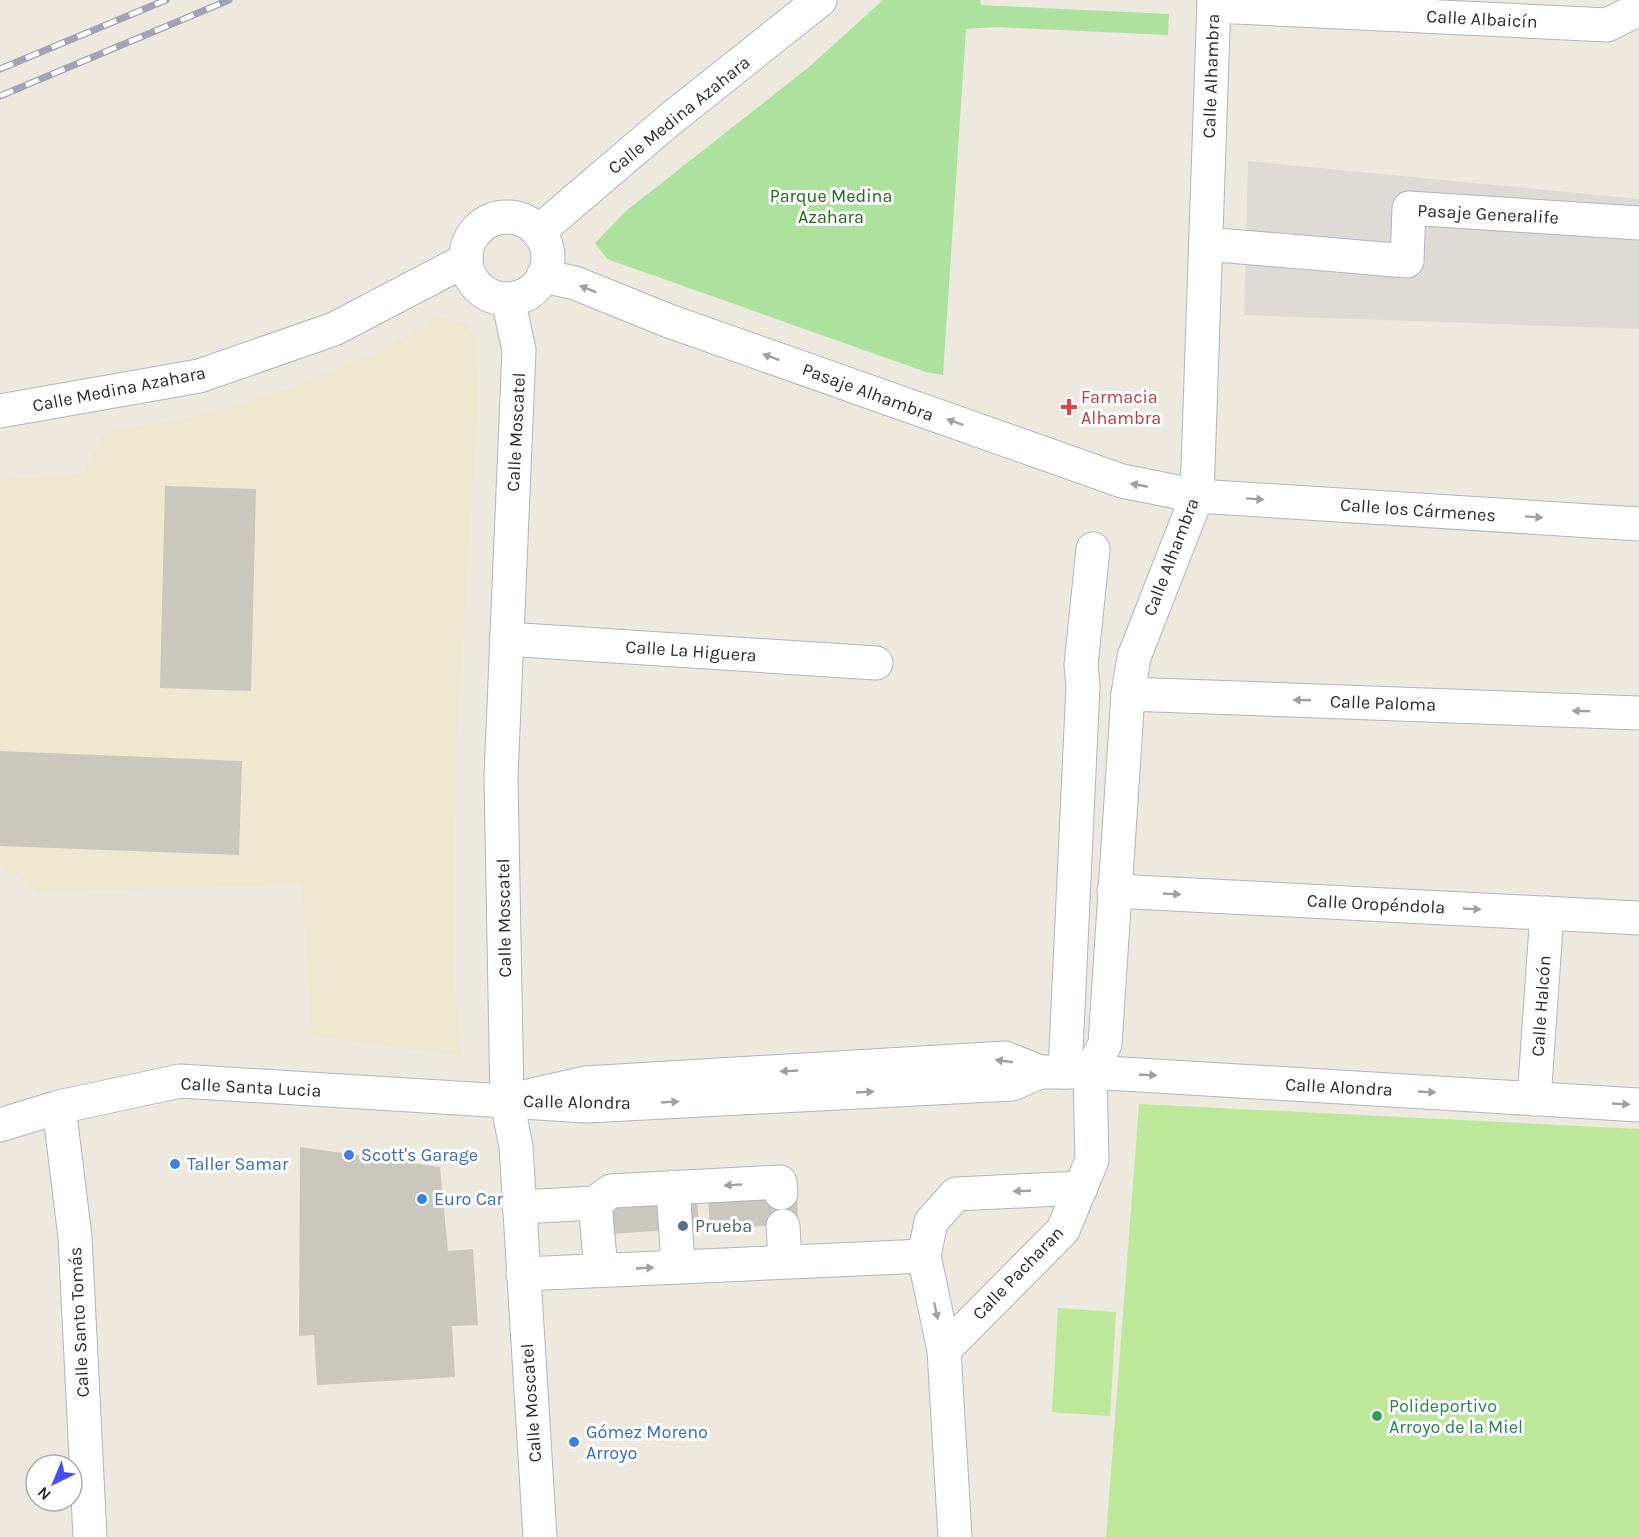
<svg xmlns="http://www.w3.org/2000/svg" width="1639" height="1537" font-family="Karla,sans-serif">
<rect width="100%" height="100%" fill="#ede9df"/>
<polygon fill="#eee8d0" points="440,317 466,324 476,341 478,405 456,744 453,973 462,1056 312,1036 302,884 40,892 0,864 0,480 84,474 104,433 209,414 293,387 372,356"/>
<polygon fill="#ace29e" points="883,0 980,0 981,5 1169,14 1168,35 997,27 966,29 943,375 926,372 607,259 595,243 626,211 809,67"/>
<g fill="#bde89a">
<polygon points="1139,1104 1639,1129 1639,1537 1106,1537"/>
<polygon points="1058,1308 1116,1312 1110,1416 1052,1412"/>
</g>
<polygon fill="#dedbd6" points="1248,161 1639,199 1639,329 1244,315"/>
<g fill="#c9c7be">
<polygon points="165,486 256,489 251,691 160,688"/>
<polygon points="0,751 242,761 239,855 0,846"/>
<polygon points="300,1147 440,1167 448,1251 473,1249 478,1325 452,1326 455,1377 317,1385 314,1335 299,1336"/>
<polygon points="797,1193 798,1224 710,1229 708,1197"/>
<polygon points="697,1197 699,1228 611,1234 608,1202"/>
</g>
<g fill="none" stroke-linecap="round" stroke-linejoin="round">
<defs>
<g id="minor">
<polyline points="1214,6 1607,25 1639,9"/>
<circle cx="507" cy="258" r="41"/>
<polyline points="538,232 668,121 820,0"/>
<polyline points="1206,244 1407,261 1409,208 1639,223"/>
<polyline points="543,276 575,283 669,321 1122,481 1197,496 1639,524"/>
<polyline points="508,299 519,350 501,777 507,1101 516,1147 540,1537"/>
<polyline points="0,411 199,376 334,329 466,260"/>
<polyline points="506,639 876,663"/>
<polyline points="1128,694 1639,713"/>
<polyline points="1114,891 1639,918"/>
<polyline points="1040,1072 1090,1072 1639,1105"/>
<polyline points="1065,1072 1083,686 1081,665 1093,549"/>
<polyline points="1534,1099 1547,913"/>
<polyline points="59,1107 75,1237 90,1537"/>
<polyline points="0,1125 59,1107 180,1081 587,1106 1012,1084 1040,1072 1005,1058 585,1083 507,1101"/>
<polyline points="673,1187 678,1266"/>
<polyline points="1081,1188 956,1194 931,1222 924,1256 944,1350 1063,1230 1092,1160 1090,1072 1105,1044 1128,694 1134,657 1197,496 1214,0"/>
<polyline points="595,1203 601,1270"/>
<polyline points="519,1207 595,1203 611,1191 780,1182 781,1193"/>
<polyline points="783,1226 785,1260"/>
<polyline points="523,1274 924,1256"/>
<polyline points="944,1350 955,1537"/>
</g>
</defs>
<use href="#minor" stroke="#b2b3bf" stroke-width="35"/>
<use href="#minor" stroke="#fff" stroke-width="33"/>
<defs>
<g id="rail">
<polyline points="0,69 166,0"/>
<polyline points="0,96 229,0"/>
</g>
</defs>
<use href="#rail" stroke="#a2a2b6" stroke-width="7"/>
<use href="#rail" stroke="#fff" stroke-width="4.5" stroke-dasharray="14" stroke-linecap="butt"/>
</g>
<defs><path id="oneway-solid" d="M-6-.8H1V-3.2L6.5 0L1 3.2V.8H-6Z" transform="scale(1.5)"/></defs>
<g fill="#a0a0a0">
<use href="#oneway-solid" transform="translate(588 289) rotate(-158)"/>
<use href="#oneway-solid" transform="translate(771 357) rotate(-160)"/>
<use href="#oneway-solid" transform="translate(955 422) rotate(-160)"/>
<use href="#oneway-solid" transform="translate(1139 485) rotate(-169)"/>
<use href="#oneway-solid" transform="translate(1255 499) rotate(4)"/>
<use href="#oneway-solid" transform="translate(1534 517) rotate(4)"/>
<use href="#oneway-solid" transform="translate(1302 700) rotate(-178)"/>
<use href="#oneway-solid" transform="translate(1581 711) rotate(-178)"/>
<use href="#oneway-solid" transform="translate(1172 894) rotate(3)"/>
<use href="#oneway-solid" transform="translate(1472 909) rotate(3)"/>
<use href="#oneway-solid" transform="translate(1004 1061) rotate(-172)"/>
<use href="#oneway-solid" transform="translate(789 1071) rotate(177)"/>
<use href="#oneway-solid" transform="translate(1148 1075) rotate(3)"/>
<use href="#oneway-solid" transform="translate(865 1092) rotate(-3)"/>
<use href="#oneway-solid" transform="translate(1427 1092) rotate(3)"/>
<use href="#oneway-solid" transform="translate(670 1102) rotate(-3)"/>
<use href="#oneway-solid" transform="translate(1621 1104) rotate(3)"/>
<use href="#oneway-solid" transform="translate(733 1185) rotate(177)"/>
<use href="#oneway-solid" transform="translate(1022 1191) rotate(178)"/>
<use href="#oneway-solid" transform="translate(645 1268) rotate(-3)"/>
<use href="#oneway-solid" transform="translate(936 1311) rotate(78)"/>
</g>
<path fill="#e0444e" stroke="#fff" stroke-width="2" d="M1066 398h6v6h6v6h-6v6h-6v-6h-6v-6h6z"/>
<g fill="#3f7fe0" stroke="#fff" stroke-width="2">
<circle cx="349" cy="1155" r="6"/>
<circle cx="175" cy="1164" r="6"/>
<circle cx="422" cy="1199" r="6"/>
<circle cx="574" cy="1442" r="6"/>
</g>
<circle fill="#5c6f8a" stroke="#fff" stroke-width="2" cx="683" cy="1226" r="6"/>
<circle fill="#2e9e5b" stroke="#fff" stroke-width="2" cx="1377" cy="1416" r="6"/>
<g text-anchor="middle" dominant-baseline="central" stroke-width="6" stroke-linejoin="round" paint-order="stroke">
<g font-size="18" fill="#2c2c2c" stroke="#fff">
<text transform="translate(1482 19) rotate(3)">Calle Albaicín</text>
<text transform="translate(1211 76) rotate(-88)">Calle Alhambra</text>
<text transform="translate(679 115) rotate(-39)">Calle Medina Azahara</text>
<text transform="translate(1488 214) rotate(3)">Pasaje Generalife</text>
<text transform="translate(119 389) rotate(-11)">Calle Medina Azahara</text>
<text transform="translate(868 392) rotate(20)">Pasaje Alhambra</text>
<text transform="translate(516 432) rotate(-87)">Calle Moscatel</text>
<text transform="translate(1418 510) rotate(4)">Calle los Cármenes</text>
<text transform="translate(1171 557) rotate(-69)">Calle Alhambra</text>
<text transform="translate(691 651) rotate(4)">Calle La Higuera</text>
<text transform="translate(1383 703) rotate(2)">Calle Paloma</text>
<text transform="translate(1376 904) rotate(3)">Calle Oropéndola</text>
<text transform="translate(504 918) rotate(-91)">Calle Moscatel</text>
<text transform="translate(1541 1006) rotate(-86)">Calle Halcón</text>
<text transform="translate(251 1087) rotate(3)">Calle Santa Lucia</text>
<text transform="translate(1339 1087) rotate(3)">Calle Alondra</text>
<text transform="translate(577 1102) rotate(1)">Calle Alondra</text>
<text transform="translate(1018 1273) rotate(-46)">Calle Pacharan</text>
<text transform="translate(79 1322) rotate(-93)">Calle Santo Tomás</text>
<text transform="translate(531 1403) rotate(-94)">Calle Moscatel</text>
</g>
<g font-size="18" fill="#23681d" stroke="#fff">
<text x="831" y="196">Parque Medina<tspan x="831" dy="21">Azahara</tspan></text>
</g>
<g font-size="18" fill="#be3a42" stroke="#fff" text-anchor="start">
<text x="1081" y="397">Farmacia<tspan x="1081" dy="21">Alhambra</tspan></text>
</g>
<g font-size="18" fill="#366cbe" stroke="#fff" text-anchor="start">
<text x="361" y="1155">Scott's Garage</text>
<text x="187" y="1164">Taller Samar</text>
<text x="434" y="1199">Euro Car</text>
<text x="586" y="1432">Gómez Moreno<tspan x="586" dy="21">Arroyo</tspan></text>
</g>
<g font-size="18" fill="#4e5e75" stroke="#fff" text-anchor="start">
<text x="695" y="1226">Prueba</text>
</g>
<g font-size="18" fill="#27864d" stroke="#fff" text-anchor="start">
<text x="1389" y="1406">Polideportivo<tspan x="1389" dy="21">Arroyo de la Miel</tspan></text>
</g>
</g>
<g transform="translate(54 1483) rotate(223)"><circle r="28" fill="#ffffff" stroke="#ababab" stroke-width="1.5"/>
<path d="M0-4.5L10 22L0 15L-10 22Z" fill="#464ff4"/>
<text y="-9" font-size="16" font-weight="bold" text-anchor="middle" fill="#2c2c2c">N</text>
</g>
</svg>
